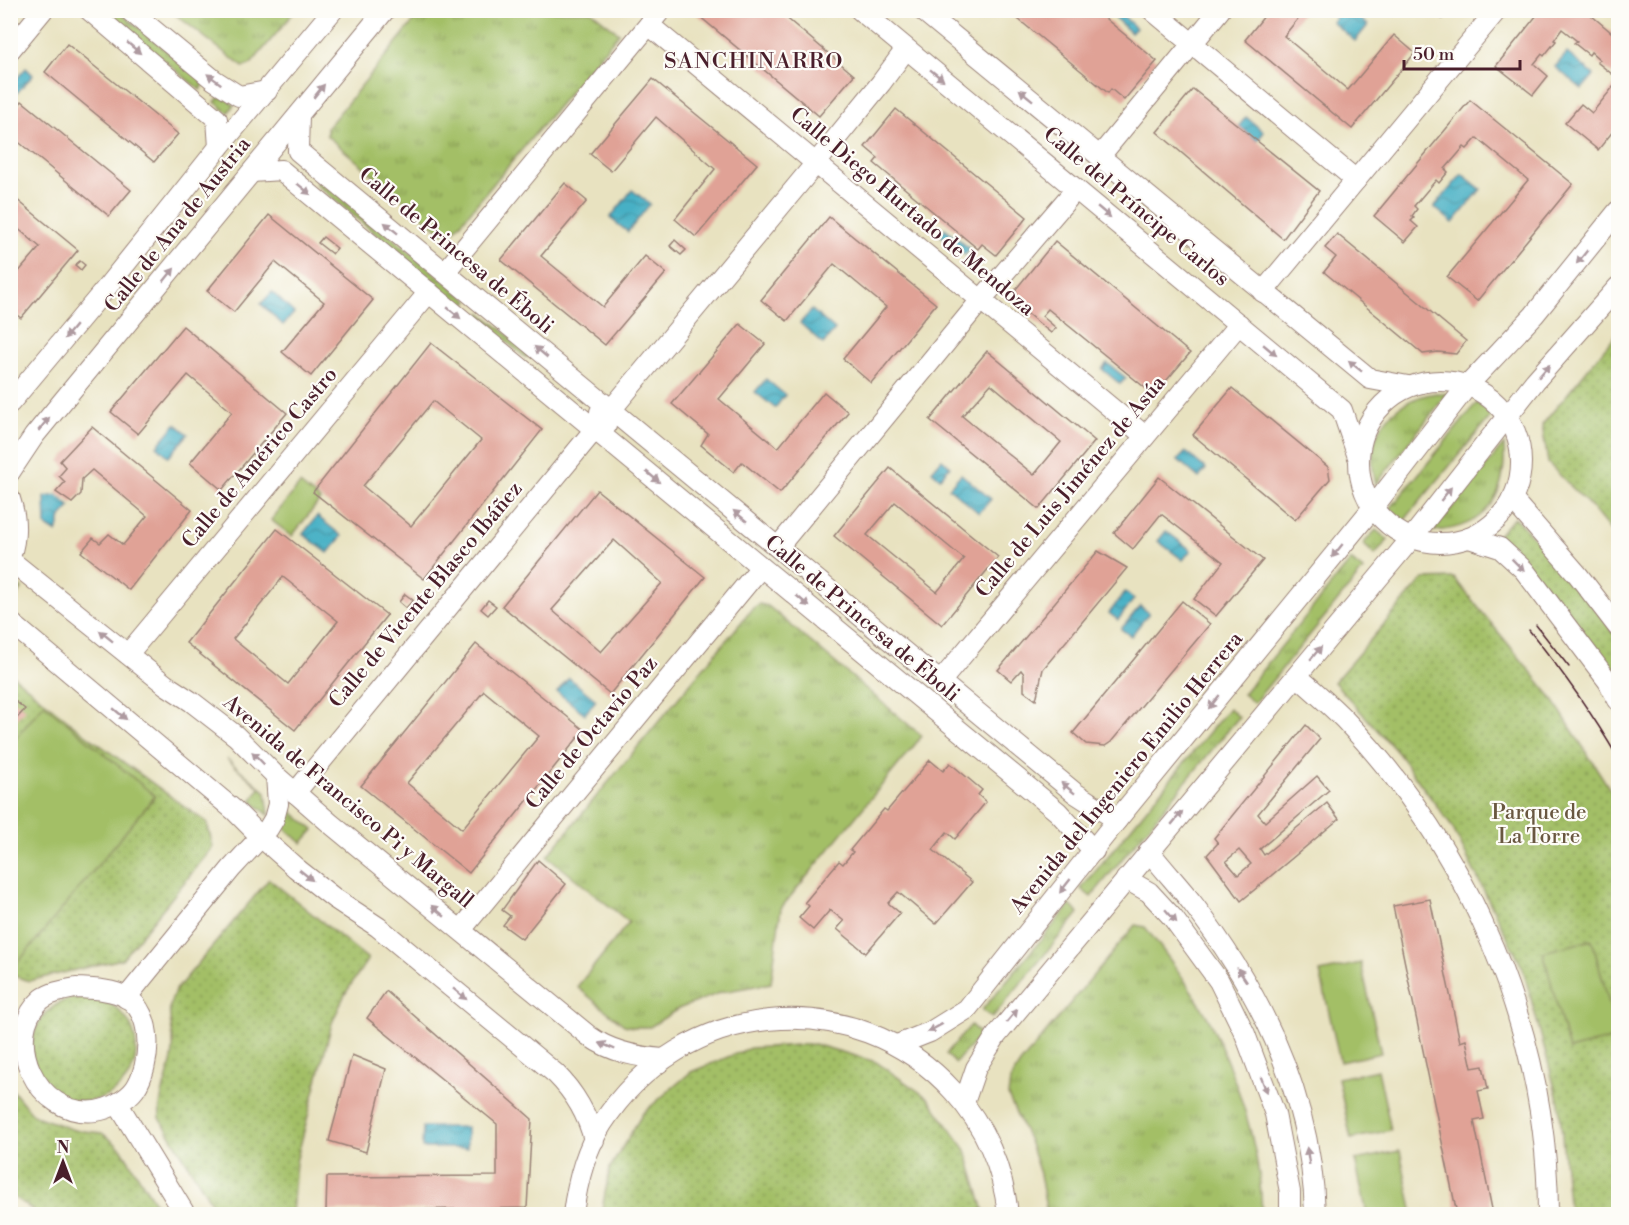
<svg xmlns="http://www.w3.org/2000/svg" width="1629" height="1225" font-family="'Libre Bodoni',serif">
<defs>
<pattern id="grass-tufts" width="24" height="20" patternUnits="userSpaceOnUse" patternTransform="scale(1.5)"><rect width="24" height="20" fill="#a3bf66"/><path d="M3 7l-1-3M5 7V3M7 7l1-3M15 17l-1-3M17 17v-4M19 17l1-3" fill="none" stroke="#879b54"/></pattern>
<pattern id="park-dots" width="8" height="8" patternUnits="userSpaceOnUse" patternTransform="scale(1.5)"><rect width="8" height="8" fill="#a3bf66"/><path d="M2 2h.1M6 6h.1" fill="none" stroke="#879b54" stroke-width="1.8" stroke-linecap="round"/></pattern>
<pattern id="water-waves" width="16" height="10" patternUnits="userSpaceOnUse" patternTransform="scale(1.5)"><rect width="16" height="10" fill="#47b0c5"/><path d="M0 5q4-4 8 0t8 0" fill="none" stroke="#3d8fa0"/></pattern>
</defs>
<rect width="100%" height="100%" fill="#fdfcf7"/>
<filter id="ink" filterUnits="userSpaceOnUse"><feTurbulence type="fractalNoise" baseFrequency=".0167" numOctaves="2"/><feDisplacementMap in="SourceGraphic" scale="12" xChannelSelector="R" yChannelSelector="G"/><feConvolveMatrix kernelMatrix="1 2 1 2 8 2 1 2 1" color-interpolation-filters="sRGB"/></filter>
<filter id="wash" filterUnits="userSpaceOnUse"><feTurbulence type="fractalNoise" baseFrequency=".008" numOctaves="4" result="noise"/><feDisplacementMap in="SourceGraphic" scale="24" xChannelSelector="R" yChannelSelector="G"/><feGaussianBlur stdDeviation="1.35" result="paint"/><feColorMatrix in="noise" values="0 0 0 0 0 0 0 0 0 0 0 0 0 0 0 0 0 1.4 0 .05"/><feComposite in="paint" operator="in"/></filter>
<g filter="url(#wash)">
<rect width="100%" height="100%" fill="#e8e2c0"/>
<g fill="url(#grass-tufts)" stroke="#766f48" stroke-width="1.5">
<polygon points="104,11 118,11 206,82 200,90"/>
<polygon points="171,11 295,11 251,64 243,67"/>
<polygon points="422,11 591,11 619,33 455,230 449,234 441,232 327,136 327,128"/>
<polygon points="221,95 234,105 228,113 215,102"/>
<polygon points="320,178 469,301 463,307 316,184"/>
<polygon points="481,313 534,356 525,357 477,317"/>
<path d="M 1436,393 L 1447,394 L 1376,484 C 1363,436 1388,401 1436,393 Z"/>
<polygon points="1477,403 1492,415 1403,522 1389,510"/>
<path d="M 1504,444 C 1507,496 1487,528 1433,531 Z"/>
<polygon points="1376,530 1388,540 1375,555 1363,544"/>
<polygon points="1351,560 1363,570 1254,703 1243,694"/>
<polygon points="10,579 22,589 12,602 10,601"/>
<polygon points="759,604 768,606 922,736 781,908 771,983 722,992 678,1009 650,1027 634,1027 624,1025 577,987 629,922 547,856 753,608"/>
<polygon points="1229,708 1239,717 1091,897 1081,889"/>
<polygon points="227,759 266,792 269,815 251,801 260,788"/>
<polygon points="283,804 314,830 302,843 279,823"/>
<polygon points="1070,905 1079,913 992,1018 982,1010"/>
<path d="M 1135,925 L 1145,927 C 1167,955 1188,983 1205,1013 C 1212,1024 1216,1035 1221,1047 C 1244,1099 1261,1156 1262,1214 L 1047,1214 L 1040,1174 L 1029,1141 L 1008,1096 L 1010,1080 L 1020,1064 Z"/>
<polygon points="971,1025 981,1035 955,1063 946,1054"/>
</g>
<g fill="url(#park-dots)" stroke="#766f48" stroke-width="1.5">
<polygon points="1618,332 1618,540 1591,507 1548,463 1542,425"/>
<polygon points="1514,517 1549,553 1599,613 1618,640 1618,684 1571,616 1498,535"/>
<polygon points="1454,578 1550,695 1618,802 1618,1214 1569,1214 1559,1103 1523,969 1452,827 1398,753 1334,682 1423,579"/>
<polygon points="10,673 81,731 207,823 213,847 122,959 29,981 11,975"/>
<path d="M 269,879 L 368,959 L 345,994 L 332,1023 L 296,1162 L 292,1214 L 218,1214 L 160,1118 C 157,1095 172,1073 173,1050 C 175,1027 163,1015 175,991 Z"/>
<circle cx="84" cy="1049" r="52"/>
<polygon points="814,1044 876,1062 928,1098 966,1150 985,1214 601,1214 610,1168 643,1113 691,1072 750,1048"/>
<polygon points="10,1087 33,1115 74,1130 102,1133 121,1148 162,1214 38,1214 11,1195"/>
</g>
<g fill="#a3bf66" stroke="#766f48" stroke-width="1.5">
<polygon points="300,484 320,500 292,536 271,520"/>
<polygon points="44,704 155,796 11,971 11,744"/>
<polygon points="1592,940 1618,1037 1569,1050 1543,952"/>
<polygon points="1361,963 1381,1053 1340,1062 1320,972"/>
<polygon points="1378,1070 1391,1130 1351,1139 1338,1078"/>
<polygon points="1400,1151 1413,1214 1367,1214 1355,1160"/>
</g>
<g fill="url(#water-waves)" stroke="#486878" stroke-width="1.5">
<polygon points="1342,10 1350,11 1368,25 1355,41 1332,22"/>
<polygon points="1120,13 1136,28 1131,33 1115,18"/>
<polygon points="1567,53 1594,75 1582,89 1555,67"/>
<polygon points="26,68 33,75 14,96 11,93 11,85"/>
<polygon points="1246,117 1264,132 1257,141 1239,126"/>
<polygon points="1462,174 1481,189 1453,223 1434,207"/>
<polygon points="632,190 650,204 628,232 610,218"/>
<polygon points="945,228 970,249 965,255 940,235"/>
<polygon points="272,292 294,313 283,325 261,304"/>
<polygon points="812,310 835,330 823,344 800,323"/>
<polygon points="1107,363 1126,378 1120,384 1102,369"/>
<polygon points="766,379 785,395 775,408 755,392"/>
<polygon points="176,424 188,434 169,457 157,446"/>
<polygon points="1186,452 1206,469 1199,478 1178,460"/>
<polygon points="942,459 950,466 940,478 932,471"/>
<polygon points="961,474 991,499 979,513 949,488"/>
<polygon points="57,495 70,507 61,517 57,533 46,526 45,497"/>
<polygon points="317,516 342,536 328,553 303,534"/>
<polygon points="1166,531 1191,550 1183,560 1158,541"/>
<polygon points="1125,592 1134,599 1118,620 1109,613"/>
<polygon points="1140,606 1149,613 1131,636 1121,629"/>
<polygon points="569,678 596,700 585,714 557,692"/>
<polygon points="423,1127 467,1127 467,1148 422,1148"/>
</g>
<g id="blocks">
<g fill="#e0a296" fill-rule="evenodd">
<polygon points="692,10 777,10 854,75 819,116"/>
<polygon points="1007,10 1095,10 1157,61 1124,100 1111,89 1108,93"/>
<polygon points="1269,10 1305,10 1284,36 1348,90 1394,35 1415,53 1352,129 1245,40"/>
<polygon points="1431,10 1449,10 1442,19"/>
<polygon points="1541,10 1585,10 1618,38 1618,75 1614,72 1612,74 1597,62 1600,60 1591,52 1589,55 1574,43 1577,41 1562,29 1554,40 1556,41 1544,56 1542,54 1534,64 1548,76 1533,95 1496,66"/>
<polygon points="67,44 178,134 154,162 45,72"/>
<polygon points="653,79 757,164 696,237 675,219 715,169 656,117 611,171 590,154"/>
<polygon points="1618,81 1618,125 1598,150 1565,123 1581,104 1592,113"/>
<polygon points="1193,89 1319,191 1283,239 1157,132"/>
<polygon points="1470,100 1573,184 1477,301 1447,277 1528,180 1477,138 1467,149 1464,147 1445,169 1448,172 1439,183 1436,180 1414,206 1417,209 1412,216 1414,218 1411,221 1418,227 1405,242 1374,216"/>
<polygon points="22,101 131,190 109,216 10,135 10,116"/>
<polygon points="896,109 1027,217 996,255 982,244 978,249 874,163 878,158 865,147"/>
<polygon points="565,183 587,201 541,256 603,307 645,256 666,273 605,345 501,260"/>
<polygon points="10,194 78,250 21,318 10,310 10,282 40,247 10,222"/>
<polygon points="269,215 373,300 311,376 282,352 324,302 275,262 234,312 207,291"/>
<polygon points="829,217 936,304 871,383 843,359 886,307 834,264 787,321 761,300"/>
<polygon points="1337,234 1466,341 1456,354 1438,352 1423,354 1324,272 1336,257 1325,248"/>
<polygon points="323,237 337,248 332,254 318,243"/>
<polygon points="675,240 686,250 681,255 670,246"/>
<polygon points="1055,241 1190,353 1154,395 1048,309 1042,316 1056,328 1051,333 1018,306 1016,302 1016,289"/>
<polygon points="80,261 85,265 81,270 75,265"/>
<polygon points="740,324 765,344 719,399 778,448 824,392 848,412 780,493 742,462 734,472 701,445 708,434 672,404"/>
<polygon points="183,326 287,413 222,490 190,463 232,412 188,375 138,434 111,412"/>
<path d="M 431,343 L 542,430 L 424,579 L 313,492 ZM 433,401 L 481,440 L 411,526 L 363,486 Z"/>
<path d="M 987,351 L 1095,441 L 1039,509 L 930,420 ZM 991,384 L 1061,442 L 1034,475 L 962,416 Z"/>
<polygon points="1232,388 1328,467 1330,479 1295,520 1193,435"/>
<polygon points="92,427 192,510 129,590 81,552 93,538 100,543 109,534 123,545 147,516 92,470 82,479 81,494 72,503 56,492 65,482 59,476 66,468 60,461"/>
<path d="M 890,468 L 998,557 L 942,625 L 834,536 ZM 895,502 L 964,559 L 937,592 L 867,535 Z"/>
<polygon points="1159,477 1263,560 1216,616 1194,599 1223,562 1161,514 1133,549 1114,533"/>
<path d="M 597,490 L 705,577 L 610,694 L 502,606 ZM 614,540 L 662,583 L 601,652 L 552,610 Z"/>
<path d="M 277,529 L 387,615 L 295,730 L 186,643 ZM 283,577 L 338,621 L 288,684 L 233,639 Z"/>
<polygon points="1098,551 1127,568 1043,669 1036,700 1024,691 1024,674 1021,670 1011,681 998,670"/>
<polygon points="405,594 413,600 406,608 399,602"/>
<polygon points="488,600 496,606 488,615 481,609"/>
<polygon points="1182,601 1210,624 1111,742 1105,746 1086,744 1073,733"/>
<path d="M 476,644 L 584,730 L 469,873 L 361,786 ZM 484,691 L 539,736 L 462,829 L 407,783 Z"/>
<polygon points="10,697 25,709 10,726"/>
<path d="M 1306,725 L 1320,739 L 1258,814 L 1265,822 L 1317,776 L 1329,790 L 1260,849 L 1264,855 L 1327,803 L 1339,819 L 1241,901 L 1207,855 L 1218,843 L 1214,838 ZM 1239,850 L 1251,864 L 1238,875 L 1226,861 Z"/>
<polygon points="930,760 943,771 950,763 982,790 978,795 986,802 955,839 947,832 933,850 972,882 936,924 898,892 888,903 900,913 866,953 837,929 844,921 830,910 813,930 799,918 809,906 805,902 839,861 843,864 853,852 850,850 884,809 887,811"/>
<polygon points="538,860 566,884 522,939 503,925 510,916 502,910"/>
<polygon points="1430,899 1460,1042 1466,1040 1472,1068 1483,1066 1488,1089 1478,1091 1484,1119 1474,1121 1493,1214 1457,1214 1393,906"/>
<polygon points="386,991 532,1119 527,1208 326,1211 327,1177 497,1176 497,1124 367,1018"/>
<polygon points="352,1055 386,1069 366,1152 329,1141"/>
</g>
</g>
</g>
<g filter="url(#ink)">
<use href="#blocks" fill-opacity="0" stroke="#998076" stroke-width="1.5"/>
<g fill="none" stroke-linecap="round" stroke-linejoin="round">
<defs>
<g id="minor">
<polyline points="89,10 217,119 219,147"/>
<polyline points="129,10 214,80 239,96 267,91"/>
<polyline points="860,10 1342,410 1358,457"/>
<polyline points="922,10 1370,379 1408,386"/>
<polyline points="1152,10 1356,180"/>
<polyline points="649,25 1145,436"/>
<polyline points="10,50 43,10"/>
<polyline points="299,115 298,151 316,166 1075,793 1117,820"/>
<polyline points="1100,156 1220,10"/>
<polyline points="252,172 281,170 300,186 1058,812 1094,851"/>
<polyline points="445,272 661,10"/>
<polyline points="1263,292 1497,10"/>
<circle cx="1440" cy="462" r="81"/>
<polyline points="10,403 103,292 219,147 333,10"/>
<polyline points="600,412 611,410 816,163 881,83 906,49"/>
<polyline points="10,472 34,436 385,10"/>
<path d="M 10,499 C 17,519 17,537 10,557"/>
<polyline points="1512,499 1578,575 1618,627"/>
<polyline points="1469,538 1500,548 1524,570 1608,681 1618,700"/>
<polyline points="778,547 981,300 1076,189"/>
<path d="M 10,560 L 166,685 L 192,702 L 236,736 L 276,776 L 331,824 L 589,1036 C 611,1052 637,1057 663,1059"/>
<path d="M 10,622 L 234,810 L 261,837 L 296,868 L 334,898 L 378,927 L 556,1074 C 574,1092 588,1116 594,1140"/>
<polyline points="128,654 429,292"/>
<path d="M 1297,676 C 1313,690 1329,704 1344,719 C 1470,850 1548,1032 1548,1214"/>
<polyline points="940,682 1239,324"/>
<polyline points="295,793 595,429 606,426"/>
<path d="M 1149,851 C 1163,869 1179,886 1193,904 C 1262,994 1312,1099 1315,1214"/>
<polyline points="1126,879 1149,892 1173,918 1219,981 1245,1034 1275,1114 1290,1192 1290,1214"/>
<polyline points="461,930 761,567"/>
<path d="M 76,988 C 92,989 111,989 126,997 C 155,1014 151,1065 135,1089 C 127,1100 109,1109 96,1111 C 36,1119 0,1035 42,999 C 51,992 65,990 76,988 Z"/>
<polyline points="126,998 231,869 268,829 274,819 278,804 276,776"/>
<polyline points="897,1045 930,1032 967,1009 1117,820 1375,505 1468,385 1534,315 1618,211"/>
<polyline points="964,1103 976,1068 996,1036 1410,540 1535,381 1618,287"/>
<polyline points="118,1104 185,1214"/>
<path d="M 573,1214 C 577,1183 585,1151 602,1124 C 681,1000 854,981 954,1092 C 985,1126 1003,1169 1008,1214"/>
</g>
</defs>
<use href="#minor" stroke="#998076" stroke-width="22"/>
<use href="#minor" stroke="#fff" stroke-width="20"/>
<g stroke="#4a1f2b" stroke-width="1.5">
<polyline points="1536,625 1569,667"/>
<path d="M 1529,630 C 1562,671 1592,713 1618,758"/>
</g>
</g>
<defs><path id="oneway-solid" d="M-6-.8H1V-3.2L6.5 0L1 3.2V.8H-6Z" transform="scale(1.5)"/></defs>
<g fill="#ae9aa0">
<use href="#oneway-solid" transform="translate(134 48) rotate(40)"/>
<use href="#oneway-solid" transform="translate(937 75) rotate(39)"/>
<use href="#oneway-solid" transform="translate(214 79) rotate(-144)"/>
<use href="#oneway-solid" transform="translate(319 91) rotate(-51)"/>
<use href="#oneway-solid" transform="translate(1026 95) rotate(-141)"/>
<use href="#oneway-solid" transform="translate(304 189) rotate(39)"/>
<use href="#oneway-solid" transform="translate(1104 212) rotate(40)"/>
<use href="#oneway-solid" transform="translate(391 228) rotate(-141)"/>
<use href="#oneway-solid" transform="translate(1582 257) rotate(129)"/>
<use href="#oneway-solid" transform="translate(169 275) rotate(-51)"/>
<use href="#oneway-solid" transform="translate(454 313) rotate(40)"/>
<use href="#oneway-solid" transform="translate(70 332) rotate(130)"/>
<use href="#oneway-solid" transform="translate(1270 350) rotate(40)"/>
<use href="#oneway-solid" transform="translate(541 352) rotate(-140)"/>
<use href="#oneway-solid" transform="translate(1355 366) rotate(-141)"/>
<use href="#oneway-solid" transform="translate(1544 371) rotate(-49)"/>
<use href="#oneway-solid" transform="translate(44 424) rotate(-50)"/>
<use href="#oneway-solid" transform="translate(653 477) rotate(40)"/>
<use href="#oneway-solid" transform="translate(1446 494) rotate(-52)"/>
<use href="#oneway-solid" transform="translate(740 516) rotate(-141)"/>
<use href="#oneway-solid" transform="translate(1337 551) rotate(129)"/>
<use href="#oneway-solid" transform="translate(1518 565) rotate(45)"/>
<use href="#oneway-solid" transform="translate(803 601) rotate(40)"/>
<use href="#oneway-solid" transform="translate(106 636) rotate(-141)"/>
<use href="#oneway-solid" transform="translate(1316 653) rotate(-50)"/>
<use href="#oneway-solid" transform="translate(1214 702) rotate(129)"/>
<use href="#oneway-solid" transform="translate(120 714) rotate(40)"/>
<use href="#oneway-solid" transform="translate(258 758) rotate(-134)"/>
<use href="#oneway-solid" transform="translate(1068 788) rotate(-141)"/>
<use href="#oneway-solid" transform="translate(1177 818) rotate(-50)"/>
<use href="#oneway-solid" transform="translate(306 875) rotate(39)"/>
<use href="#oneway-solid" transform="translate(1065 886) rotate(128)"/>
<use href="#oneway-solid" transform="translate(438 911) rotate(-140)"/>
<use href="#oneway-solid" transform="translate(1171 916) rotate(49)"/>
<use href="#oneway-solid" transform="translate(1242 975) rotate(-124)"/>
<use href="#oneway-solid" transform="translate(460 994) rotate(39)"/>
<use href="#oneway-solid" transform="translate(1012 1016) rotate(-50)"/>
<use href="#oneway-solid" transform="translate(935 1028) rotate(151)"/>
<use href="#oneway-solid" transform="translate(607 1046) rotate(-157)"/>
<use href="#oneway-solid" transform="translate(1264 1085) rotate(69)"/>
<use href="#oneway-solid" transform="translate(1308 1156) rotate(-99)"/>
</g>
</g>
<g text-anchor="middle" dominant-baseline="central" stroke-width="4.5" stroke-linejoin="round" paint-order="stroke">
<g font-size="21" fill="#4a1f2b" stroke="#fdfcf7">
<text transform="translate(1136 207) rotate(40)">Calle del Príncipe Carlos</text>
<text transform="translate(912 212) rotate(40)">Calle Diego Hurtado de Mendoza</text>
<text transform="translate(178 225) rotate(-51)">Calle de Ana de Austria</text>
<text transform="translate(456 251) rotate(40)">Calle de Princesa de Éboli</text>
<text transform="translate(260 458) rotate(-50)">Calle de Américo Castro</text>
<text transform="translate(1071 487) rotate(-50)">Calle de Luis Jiménez de Asúa</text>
<text transform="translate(426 595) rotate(-50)">Calle de Vicente Blasco Ibáñez</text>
<text transform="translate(862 619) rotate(40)">Calle de Princesa de Éboli</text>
<text transform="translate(592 733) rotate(-50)">Calle de Octavio Paz</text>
<text transform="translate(1127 773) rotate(-51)">Avenida del Ingeniero Emilio Herrera</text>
<text transform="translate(348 802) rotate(40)">Avenida de Francisco Pi y Margall</text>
</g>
<g font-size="21" fill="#695740" stroke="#fdfcf7">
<text x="1539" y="813">Parque de<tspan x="1539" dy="24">La Torre</tspan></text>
</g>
<g font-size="22" letter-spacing="1.5" fill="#4a1f2b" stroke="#fdfcf7">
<text x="754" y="61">SANCHINARRO</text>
</g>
</g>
<rect width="1629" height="1225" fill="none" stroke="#fdfcf7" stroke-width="36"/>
<g transform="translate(63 1162)" stroke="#fdfcf7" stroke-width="4.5" paint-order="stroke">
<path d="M0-4.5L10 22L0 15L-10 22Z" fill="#4a1f2b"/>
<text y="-9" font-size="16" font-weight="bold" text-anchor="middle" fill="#4a1f2b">N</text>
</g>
<path d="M1404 60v9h116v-9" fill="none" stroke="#4a1f2b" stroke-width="3"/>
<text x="1413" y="60" font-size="18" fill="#4a1f2b" stroke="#fdfcf7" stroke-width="4.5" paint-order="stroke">50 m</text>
</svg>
